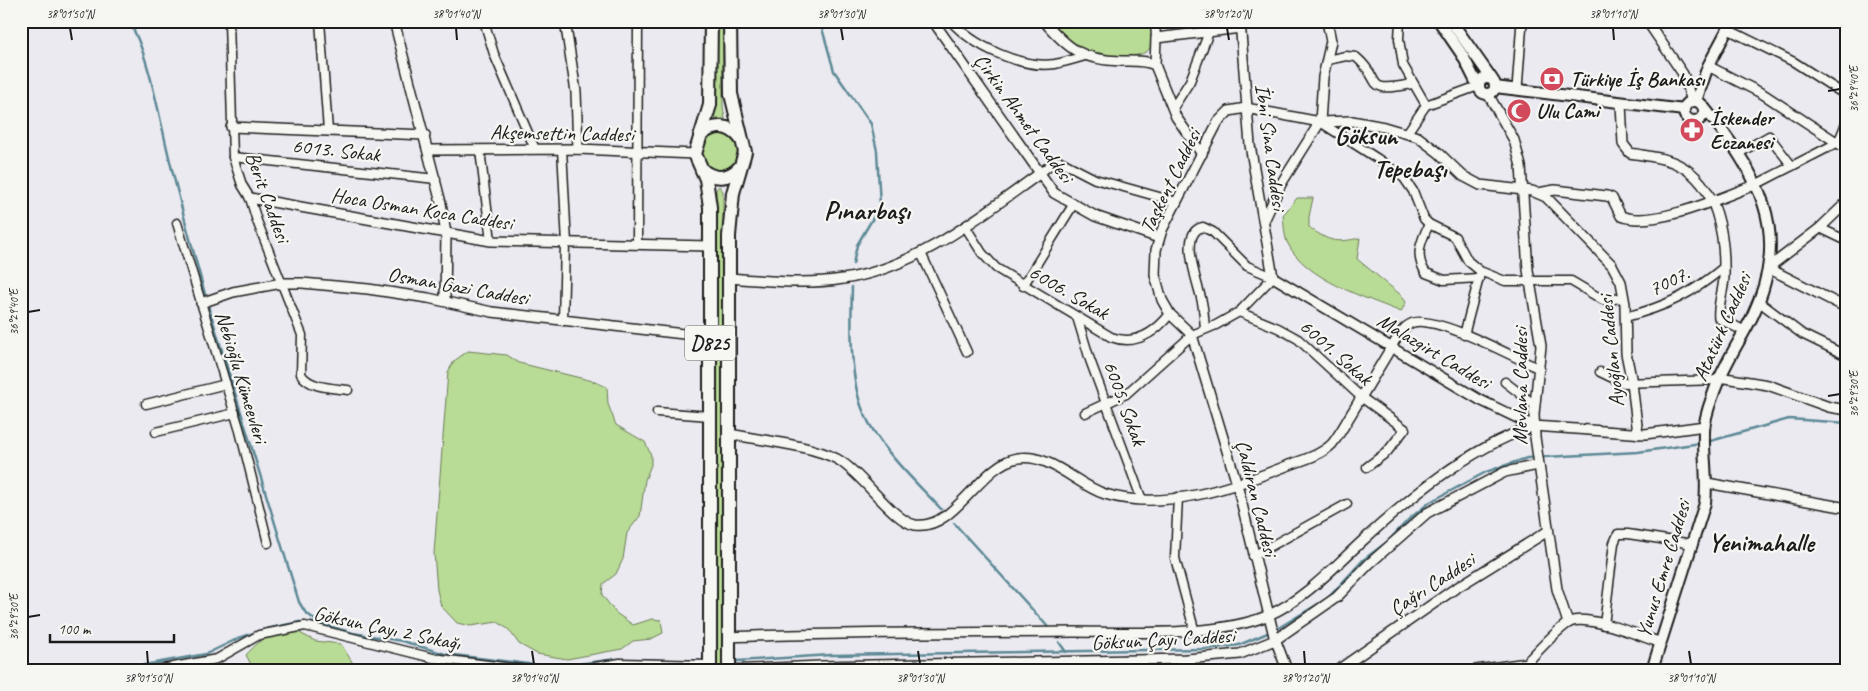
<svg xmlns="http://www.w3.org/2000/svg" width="1868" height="691" font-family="Caveat,sans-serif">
<rect width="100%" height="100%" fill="#eceaf1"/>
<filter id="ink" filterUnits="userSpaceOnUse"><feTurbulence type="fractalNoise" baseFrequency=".02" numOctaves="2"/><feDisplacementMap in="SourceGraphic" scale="10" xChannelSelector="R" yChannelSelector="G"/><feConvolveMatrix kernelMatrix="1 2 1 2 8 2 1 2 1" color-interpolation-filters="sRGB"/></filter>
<g filter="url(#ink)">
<g fill="#b8db95" stroke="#6a7c58">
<polygon points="717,21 723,21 723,106 725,119 714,119"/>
<path d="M 1051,21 L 1149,21 C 1151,29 1154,41 1150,48 C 1142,61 1098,57 1087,52 C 1073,45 1062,32 1051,21 Z"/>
<circle cx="720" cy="152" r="18"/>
<polygon points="719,186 723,191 723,670 716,670 716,190"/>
<path d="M 1297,198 L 1313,198 L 1309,217 L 1309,227 C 1329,242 1336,243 1360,238 L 1357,259 L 1401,295 L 1406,302 L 1401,312 C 1365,297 1305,280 1287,242 C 1284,235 1284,223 1283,215 Z"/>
<polygon points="468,351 507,355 519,363 593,381 607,387 608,404 616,425 645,442 651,455 651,465 645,480 640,516 627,533 623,559 616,574 603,584 602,595 616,613 633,625 652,619 661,620 663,633 651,639 633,641 622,649 567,659 537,654 519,644 509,630 498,622 470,626 457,623 441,606 437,590 434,553 448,372 454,361"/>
<path d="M 296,631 L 315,641 L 341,644 L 357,670 L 254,670 L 246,655 C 265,634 269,635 296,631 Z"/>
</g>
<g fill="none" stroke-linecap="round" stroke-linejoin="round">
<g stroke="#5c8995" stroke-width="2.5">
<path d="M 128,21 C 147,46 160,120 168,153 C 179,200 192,247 205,294"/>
<polyline points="820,21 834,71 871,124 877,151 880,206 857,245 853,264"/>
<path d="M 852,287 C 851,324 849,380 864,413 C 880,449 914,480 941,509"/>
<polyline points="209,308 299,602 305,612 318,622"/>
<polyline points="1707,442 1789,419 1847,423"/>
<polyline points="954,523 1048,627"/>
<polyline points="1275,630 1328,598 1363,560 1387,542 1408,520 1430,502 1486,472 1527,458 1638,452 1701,443"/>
<polyline points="1059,642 1066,652"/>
<polyline points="737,661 831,655 1206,649 1239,645 1270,632"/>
<polyline points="116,670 206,654 239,638 266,629 299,622 319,623 353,633 402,641 445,654 553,667 617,659 700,661"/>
</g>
<defs>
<g id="minor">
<path d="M 229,21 L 233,157 L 242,185 L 250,198 L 257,221 L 302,335 L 301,374 C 309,388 333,388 348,390"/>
<polyline points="320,21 328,131"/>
<polyline points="484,21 494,54 535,149"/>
<path d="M 951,21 C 973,46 1022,69 1055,64 C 1065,62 1075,59 1085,56"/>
<polyline points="1155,21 1156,38"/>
<polyline points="1400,21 1399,39 1403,65 1426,105 1407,133"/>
<polyline points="1727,29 1794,62 1847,96"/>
<path d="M 1327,60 L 1346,56 L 1356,57 C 1385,81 1361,94 1412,84"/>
<polyline points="1426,105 1478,86"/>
<polyline points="1173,108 1190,81 1209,32"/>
<polyline points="1320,122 1378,159 1404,178 1413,191 1424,219 1429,224 1455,237 1468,261 1480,271 1505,281 1571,281 1603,300 1624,298"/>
<polyline points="562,149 567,244"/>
<polyline points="480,150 491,241"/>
<polyline points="1739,153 1769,136 1792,166"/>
<polyline points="233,157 436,179"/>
<polyline points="1039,174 1050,165 1060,161 1095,179 1177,202"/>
<polyline points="1757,184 1833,145 1840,138 1847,121"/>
<polyline points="177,223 240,431 268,543"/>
<path d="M 1429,224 C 1421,241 1414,256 1426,273 L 1444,280 L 1479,278"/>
<path d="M 965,226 L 982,253 L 996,268 L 1111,337 C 1135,346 1155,333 1170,314"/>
<polyline points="1820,228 1847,241"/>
<polyline points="637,243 638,21"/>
<polyline points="921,253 967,352"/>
<polyline points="1023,286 1073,205"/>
<polyline points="1758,301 1802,334 1847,356"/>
<polyline points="1239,312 1278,328 1298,339 1361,397 1405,429 1387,452 1367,467"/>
<polyline points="1077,317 1090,360 1142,500"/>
<path d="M 1625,317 C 1666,307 1693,293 1724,267"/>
<polyline points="563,321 565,244"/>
<polyline points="1464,335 1480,274"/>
<path d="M 1392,346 C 1397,338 1402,327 1412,323 C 1435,314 1515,358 1540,369"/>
<polyline points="1600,372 1623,383 1718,380"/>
<polyline points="1505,382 1535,405"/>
<polyline points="146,404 226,384"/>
<polyline points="657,412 710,416"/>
<path d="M 1085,413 L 1126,394 L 1192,335 L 1216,325 L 1239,312 L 1273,277 L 1247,266 L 1213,232 L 1203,227 C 1178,232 1198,284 1201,298 C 1204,308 1204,319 1205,329"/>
<polyline points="156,432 235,413"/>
<polyline points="1178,497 1175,558 1194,629"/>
<polyline points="1253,556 1347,504"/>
<polyline points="1604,625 1614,543 1618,534 1628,534 1693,544"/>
<polyline points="1124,660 1124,670"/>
<polyline points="157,670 217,659 259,635 305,626 433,658 528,670"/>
<polyline points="577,670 620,663 710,665"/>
</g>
<g id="tertiary">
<polyline points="394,21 441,203 446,234 445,301"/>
<polyline points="565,21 576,92 578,149"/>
<polyline points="933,21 1054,193 1095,216 1159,238"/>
<path d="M 1044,21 C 1068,49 1082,60 1121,61 C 1132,61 1145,60 1155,65 L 1176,117 L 1202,154"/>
<polyline points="1240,21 1250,145 1273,277 1480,400 1534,426 1645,434 1705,426"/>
<polyline points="1647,21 1683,74 1692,101"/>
<polyline points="1155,65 1156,38 1241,28 1230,21"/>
<polyline points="1708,66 1763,94 1847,149"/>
<polyline points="1517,89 1522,21"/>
<polyline points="1488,94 1514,140 1521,166 1528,270 1541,346 1534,414 1535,437 1557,589 1568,623"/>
<path d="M 1621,103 L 1623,144 L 1630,153 C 1646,156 1664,157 1679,165 C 1718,185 1725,236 1724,276 C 1724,290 1717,306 1719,318 L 1744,331"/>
<polyline points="231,127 425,135"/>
<polyline points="429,150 578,149 695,154"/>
<path d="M 1538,193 L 1555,190 L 1607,196 L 1612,198 L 1621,216 C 1653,229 1725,196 1757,184"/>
<polyline points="250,198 491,241 709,246"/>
<polyline points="1847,202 1820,228 1768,268 1847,308"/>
<polyline points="1264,221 1281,184 1320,122 1323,77 1331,41 1327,21"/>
<path d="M 729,278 C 767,281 806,285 843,279 C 917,268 979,217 1039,174"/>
<polyline points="201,303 233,292 282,283 302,283 368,289 428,298 492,312 710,337"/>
<polyline points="1719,377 1768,385 1829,407 1847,410"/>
<path d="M 729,434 C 760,440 810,445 837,459 C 861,472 893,521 915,525 C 955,531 981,463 1018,458 C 1050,453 1077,485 1105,494 C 1164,512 1234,487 1289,465 C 1303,460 1321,455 1332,444 C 1340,434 1346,422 1353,411 C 1366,389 1379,368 1392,346"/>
<polyline points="1707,483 1847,508"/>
<path d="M 729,637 C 844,632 959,633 1074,632 C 1129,632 1219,637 1269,615 C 1304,599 1330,571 1358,545 C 1410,497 1467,449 1534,426"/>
<polyline points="1187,659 1188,670"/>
<polyline points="729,670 821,666 1187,659 1240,654 1275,640 1337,597 1369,564 1427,513 1505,472 1538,465"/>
<polyline points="1287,670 1274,636 1237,484 1192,335 1170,314 1162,300 1155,275 1156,250 1162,230 1218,122 1229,111 1246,108 1320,122 1352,121 1384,127 1418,137 1439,153 1463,176 1480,185 1532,191 1546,197 1612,265 1621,282 1625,304 1626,353 1632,383 1638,434"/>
<polyline points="1338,670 1453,590 1548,531"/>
<polyline points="1476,670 1527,663"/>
<path d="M 1520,670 C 1531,658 1558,628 1570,622 C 1588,614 1640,636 1659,642"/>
</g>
<g id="secondary">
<polyline points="1439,21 1463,56 1478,86"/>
<polyline points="1451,21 1492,79"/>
<circle cx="1487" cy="86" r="8"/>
<polyline points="1495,87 1684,110"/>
<circle cx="1694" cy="111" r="10"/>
<polyline points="1696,101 1708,66 1732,21"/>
<path d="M 1652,670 L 1705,503 C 1708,479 1703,456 1704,432 C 1704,419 1709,406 1713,395 C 1722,367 1739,343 1752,317 C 1794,229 1757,174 1703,106"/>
</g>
<g id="trunk">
<path d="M 700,136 C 713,123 730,124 741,139"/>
<path d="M 702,170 C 715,180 729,179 740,167"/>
<polyline points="710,670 710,207 706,179 695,154 710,105 711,21"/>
<polyline points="729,670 729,236 733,193 745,152 731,94 730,21"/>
</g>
</defs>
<use href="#minor" stroke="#1c1c1c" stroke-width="11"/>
<use href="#tertiary" stroke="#1c1c1c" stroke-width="12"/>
<use href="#secondary" stroke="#1c1c1c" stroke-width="14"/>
<use href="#trunk" stroke="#1c1c1c" stroke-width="16"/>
<use href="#minor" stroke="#f6f6f2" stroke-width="8"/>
<use href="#tertiary" stroke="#f6f6f2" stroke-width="9"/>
<use href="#secondary" stroke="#f6f6f2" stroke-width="10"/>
<use href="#trunk" stroke="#f6f6f2" stroke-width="12"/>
</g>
</g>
<path fill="none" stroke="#1c1c1c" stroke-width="2" d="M 70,28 L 72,40M 456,28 L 457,40M 841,28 L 843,40M 1227,28 L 1229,40M 1613,28 L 1614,40M 1828,91 L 1840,89M 28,312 L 40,310M 1828,396 L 1840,394M 28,617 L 40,615M 147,651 L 148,664M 532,651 L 534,664M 918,651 L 920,664M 1304,651 L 1305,664M 1689,651 L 1691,664"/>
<defs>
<symbol id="bank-disc" viewBox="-11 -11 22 22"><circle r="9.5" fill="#d1495b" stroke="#f6f6f2"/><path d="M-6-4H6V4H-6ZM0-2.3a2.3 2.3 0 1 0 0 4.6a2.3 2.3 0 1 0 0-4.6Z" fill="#fff"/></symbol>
<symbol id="mosque-disc" viewBox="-11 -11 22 22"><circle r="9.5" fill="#d1495b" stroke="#f6f6f2"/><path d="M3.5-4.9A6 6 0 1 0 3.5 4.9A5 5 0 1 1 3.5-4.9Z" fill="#fff"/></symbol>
<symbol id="pharmacy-disc" viewBox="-11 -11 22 22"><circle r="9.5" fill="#d1495b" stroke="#f6f6f2"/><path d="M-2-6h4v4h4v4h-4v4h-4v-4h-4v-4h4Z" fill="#fff"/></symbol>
</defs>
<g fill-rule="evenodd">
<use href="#bank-disc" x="1538" y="65" width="28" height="28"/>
<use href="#mosque-disc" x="1505" y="97" width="28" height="28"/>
<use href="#pharmacy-disc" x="1678" y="116" width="28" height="28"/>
</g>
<g text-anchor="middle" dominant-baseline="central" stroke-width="4.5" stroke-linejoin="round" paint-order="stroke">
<rect fill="#f6f6f2" stroke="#5d5d5c" stroke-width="1" x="685" y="325.5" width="50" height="35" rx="4"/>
<g font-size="20" font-weight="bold" fill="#1c1c1c">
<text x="710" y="343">D825</text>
</g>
<g font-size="21" font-weight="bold" fill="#1c1c1c" stroke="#f6f6f2" text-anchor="start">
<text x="1570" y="79">Türkiye İş Bankası</text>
<text x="1536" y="111">Ulu Cami</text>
<text x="1710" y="118">İskender<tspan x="1710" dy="24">Eczanesi</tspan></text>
</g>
<g font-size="21" fill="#1c1c1c" stroke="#f6f6f2">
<text transform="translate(1024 118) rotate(54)">Çirkin Ahmet Caddesi</text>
<text transform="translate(562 133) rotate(1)">Akşemsettin Caddesi</text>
<text transform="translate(1271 147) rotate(82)">İbni Sina Caddesi</text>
<text transform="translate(336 150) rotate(6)">6013. Sokak</text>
<text transform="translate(1170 181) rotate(-64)">Taşkent Caddesi</text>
<text transform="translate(268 197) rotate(70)">Berit Caddesi</text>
<text transform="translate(422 209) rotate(9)">Hoca Osman Koca Caddesi</text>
<text transform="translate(1669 281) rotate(-26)">7007.</text>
<text transform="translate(458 286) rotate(10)">Osman Gazi Caddesi</text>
<text transform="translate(1069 292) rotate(30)">6006. Sokak</text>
<text transform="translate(1722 327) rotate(-66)">Atatürk Caddesi</text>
<text transform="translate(1434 351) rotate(31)">Malazgirt Caddesi</text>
<text transform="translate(1611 351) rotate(-96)">Ayoğlan Caddesi</text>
<text transform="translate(1336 352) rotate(41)">6001. Sokak</text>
<text transform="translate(242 377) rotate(73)">Nebioğlu Kümeevleri</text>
<text transform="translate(1520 386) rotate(-90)">Mevlana Caddesi</text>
<text transform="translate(1125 403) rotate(70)">6005. Sokak</text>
<text transform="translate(1257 498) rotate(76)">Çaldıran Caddesi</text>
<text transform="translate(1663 569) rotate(-73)">Yunus Emre Caddesi</text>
<text transform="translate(1432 584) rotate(-33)">Çağrı Caddesi</text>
<text transform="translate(387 628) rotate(12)">Göksun Çayı 2 Sokağı</text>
<text transform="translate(1163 639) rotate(-3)">Göksun Çayı Caddesi</text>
</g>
<g font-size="26" font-weight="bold" fill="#1c1c1c" stroke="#f6f6f2">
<text x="1366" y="135">Göksun</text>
<text x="1410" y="168">Tepebaşı</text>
<text x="867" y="210">Pınarbaşı</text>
<text x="1761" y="542">Yenimahalle</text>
</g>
</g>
<rect width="1868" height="691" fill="none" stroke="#f6f6f2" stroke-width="55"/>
<path d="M50 634v8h124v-8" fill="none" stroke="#1c1c1c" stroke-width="2.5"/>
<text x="58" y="634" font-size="15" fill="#1c1c1c" stroke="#f6f6f2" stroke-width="4" paint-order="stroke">100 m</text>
<rect x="28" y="28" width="1812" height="636" fill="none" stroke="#1c1c1c" stroke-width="2"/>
<g font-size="12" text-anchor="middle" fill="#1c1c1c">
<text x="70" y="18">38°01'50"N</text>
<text x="456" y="18">38°01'40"N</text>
<text x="841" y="18">38°01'30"N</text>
<text x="1227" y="18">38°01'20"N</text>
<text x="1613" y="18">38°01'10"N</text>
<text transform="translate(1854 89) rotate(-90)" y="4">36°29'40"E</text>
<text transform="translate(14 312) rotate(-90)" y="4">36°29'40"E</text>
<text transform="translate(1854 394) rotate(-90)" y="4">36°29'30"E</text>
<text transform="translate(14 617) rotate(-90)" y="4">36°29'30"E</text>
<text x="148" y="682">38°01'50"N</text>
<text x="534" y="682">38°01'40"N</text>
<text x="920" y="682">38°01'30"N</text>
<text x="1305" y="682">38°01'20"N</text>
<text x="1691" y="682">38°01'10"N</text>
</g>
</svg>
